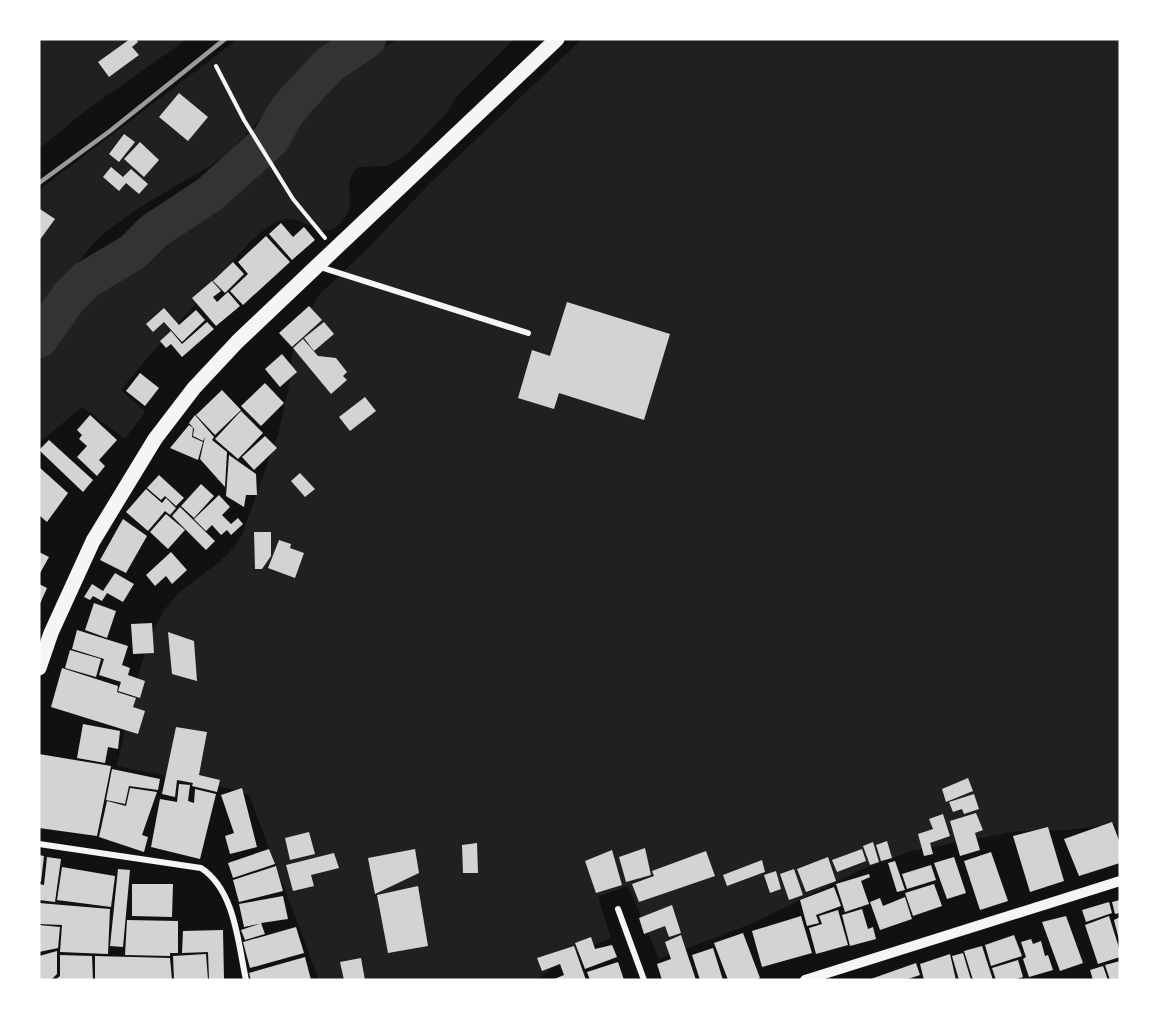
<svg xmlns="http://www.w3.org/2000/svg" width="1159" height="1019" font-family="'Public Sans',sans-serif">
<rect width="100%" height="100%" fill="#111"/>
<g fill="#202020">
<polygon points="39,39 187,39 84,112 39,149"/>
<polygon points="238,39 341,39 324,53 312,70 285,99 260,119 230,151 210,166 140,207 107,231 91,246 39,314 39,190"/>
<path d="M 399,39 L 514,39 L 456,97 L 447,113 L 406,155 L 388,166 L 358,167 C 337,187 364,205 336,227 C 318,240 300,210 276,222 C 252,235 232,263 214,283 C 183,318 151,353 121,390 L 145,412 L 125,439 L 82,407 L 39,443 L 39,357 L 89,302 L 117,277 L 164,239 L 227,196 L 263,166 L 282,146 L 334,75 L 347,65 Z"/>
<path d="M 582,39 L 1120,39 L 1120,835 L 1115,824 L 1067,830 L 1018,831 L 911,851 L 863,869 L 751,924 L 659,959 L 628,886 L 598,897 L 611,938 L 570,955 L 536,980 L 319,980 L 249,795 L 227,788 L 117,766 C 127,725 143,634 169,604 C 191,577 225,566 242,535 L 278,434 L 288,391 L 292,355 L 304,323 L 319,295 L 371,245 L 430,183 Z"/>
</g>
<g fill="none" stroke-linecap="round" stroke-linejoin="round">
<polyline stroke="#333" stroke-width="38" points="39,339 69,297 86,280 133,252 154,231 210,194 271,139 285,114 296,100 329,65 367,39"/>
</g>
<g fill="#d3d3d3">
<polygon points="130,39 136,39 138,42 132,47 139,55 109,77 98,62"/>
<polygon points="179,93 208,117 188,141 159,117"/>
<polygon points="124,134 135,142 119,162 109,154"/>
<polygon points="140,142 159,160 144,177 124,159"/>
<polygon points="111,167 123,177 131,169 148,184 139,194 126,183 119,191 103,177"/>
<polygon points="40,209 55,219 39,241 39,211"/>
<polygon points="281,223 293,237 304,227 315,240 292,260 269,234"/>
<polygon points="266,236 290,262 243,305 230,291 248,274 238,262"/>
<polygon points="233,262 244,274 225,293 213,281"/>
<polygon points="212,281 221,291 213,297 217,302 228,292 240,306 216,326 192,298"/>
<polygon points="567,302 670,334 644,420 559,393 554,409 518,398 532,350 550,356"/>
<polygon points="309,306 322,320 292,347 279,333"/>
<polygon points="164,308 179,325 196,310 205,320 182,342 164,322 153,332 146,324"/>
<polygon points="207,322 214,329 182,357 171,344 166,348 160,341 171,331 182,344"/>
<polygon points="324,322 334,334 314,351 304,338"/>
<polygon points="303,339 318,356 336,358 347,372 343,376 347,380 331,394 293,348"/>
<polygon points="282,354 297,372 280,387 265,369"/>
<polygon points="140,373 159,388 145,406 126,391"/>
<polygon points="265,383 284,403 261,426 241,406"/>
<polygon points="222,390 241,410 215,435 196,415"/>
<polygon points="365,397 376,411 350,431 339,417"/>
<polygon points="241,411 263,433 238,459 215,439"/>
<polygon points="90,415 117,440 99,460 105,466 97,476 77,457 87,446 79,439 82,435 77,430"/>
<polygon points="195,415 214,437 212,440 227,452 225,487 200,459 205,437 203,441 193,436 194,429 196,431 189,423"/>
<polygon points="189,425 193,428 192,437 203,442 198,460 170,448"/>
<polygon points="265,436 277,448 254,470 242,457"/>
<polygon points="49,440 93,480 83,492 39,450"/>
<polygon points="229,455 256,474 257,495 246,495 244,507 226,496"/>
<polygon points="39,467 68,493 47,522 39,515"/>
<polygon points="300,473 315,489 305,497 291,481"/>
<polygon points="159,475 184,498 176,506 165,496 161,500 147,488"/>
<polygon points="201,484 214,496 194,518 181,506"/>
<polygon points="146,489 162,503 166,498 176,508 170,515 165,511 148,531 126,512"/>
<polygon points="219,495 230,507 222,515 231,524 238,518 243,524 231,535 227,530 221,535 212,525 206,531 194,519"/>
<polygon points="180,507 215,541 206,550 172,516"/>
<polygon points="166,514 185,530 168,549 150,532"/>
<polygon points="123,519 147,536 126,573 100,560"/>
<polygon points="254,532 271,532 271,556 262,569 255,569"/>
<polygon points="279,540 291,544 290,548 304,553 295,578 268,568"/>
<polygon points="39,552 49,557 39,575"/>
<polygon points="171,552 187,570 172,584 166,576 155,586 146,575"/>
<polygon points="115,573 134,584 123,602 107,593 102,601 93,596 90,600 84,597 92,584 103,591"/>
<polygon points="39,584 47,588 39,606"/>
<polygon points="94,603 116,611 107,638 85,630"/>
<polygon points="152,623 154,653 133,654 131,624"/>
<polygon points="77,630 128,646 122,665 130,668 128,675 145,681 140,698 118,691 121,682 99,675 104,659 72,649"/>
<polygon points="168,632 194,641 197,681 172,674"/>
<polygon points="70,650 101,659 96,677 65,668"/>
<polygon points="62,668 118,686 117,692 136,698 133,707 145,711 138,734 51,707"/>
<polygon points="83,724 120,731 118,749 108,747 105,763 77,758"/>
<polygon points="176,727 207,732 199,775 220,780 217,792 192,786 193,783 177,780 175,797 162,794"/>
<polygon points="39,754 111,766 97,836 39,828"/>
<polygon points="112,769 160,779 158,790 129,786 125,804 106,800"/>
<polygon points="968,778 973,791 946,802 942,789"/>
<polygon points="179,784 190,785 188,801 194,803 195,789 216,794 200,859 151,847 160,799 177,802"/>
<polygon points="130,788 157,792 142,835 148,837 144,852 99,837 107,801 126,806"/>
<polygon points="242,788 257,847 230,854 225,836 234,833 221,795"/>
<polygon points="974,794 979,809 964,814 962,809 953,812 949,802"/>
<polygon points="976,813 983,830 975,833 980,850 960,856 950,821"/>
<polygon points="943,814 950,836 930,843 933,854 924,856 918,834 933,829 929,819"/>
<polygon points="1112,822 1120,843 1120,863 1079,876 1064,839"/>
<polygon points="1048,827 1064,881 1030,892 1013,836"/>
<polygon points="309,832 315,854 290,860 285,838"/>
<polygon points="887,841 892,858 881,861 876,845"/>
<polygon points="873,842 879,862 870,865 863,846"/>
<polygon points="477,843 478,873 463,873 462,845"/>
<polygon points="645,848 651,875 626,882 619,857"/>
<polygon points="269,849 275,864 233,878 228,863"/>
<polygon points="415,849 419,873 375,894 368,858"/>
<polygon points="862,849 866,861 837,872 832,860"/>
<polygon points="612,850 622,885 596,893 585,861"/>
<polygon points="706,851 715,876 639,902 632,884 654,876 652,871"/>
<polygon points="991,852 1008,901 980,910 964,861"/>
<polygon points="334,853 339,868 311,875 314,886 293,891 286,865"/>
<polygon points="39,855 44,856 41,882 39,881"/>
<polygon points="47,857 61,859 55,902 39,900 39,884 44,885"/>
<polygon points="828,857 836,881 806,892 797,869"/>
<polygon points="954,857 966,893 947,899 934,863"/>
<polygon points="762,860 765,872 727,886 723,875"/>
<polygon points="895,861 905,890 897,892 888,863"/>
<polygon points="931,865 936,880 907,889 902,874"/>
<polygon points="276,866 283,891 239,902 233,880"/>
<polygon points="62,867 115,876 111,907 57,900"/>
<polygon points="118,869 130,870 123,947 110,946"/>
<polygon points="794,869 803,895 789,900 780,874"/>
<polygon points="776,871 781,889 770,893 764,875"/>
<polygon points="869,874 870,877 861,881 869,904 845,912 836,884"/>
<polygon points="132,884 173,884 172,917 132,916"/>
<polygon points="934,884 942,906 913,916 905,893"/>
<polygon points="418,886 428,946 388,953 377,895"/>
<polygon points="834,887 841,906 816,915 819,923 807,926 800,900"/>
<polygon points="283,896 288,919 261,923 265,934 245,940 241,930 259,924 244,927 239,904"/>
<polygon points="905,897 912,919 880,930 870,902 880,898 883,906"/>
<polygon points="1120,900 1120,913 1115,914 1112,902"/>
<polygon points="1109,902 1112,913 1086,922 1082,910"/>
<polygon points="39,903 110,909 108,954 60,952 62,925 39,924"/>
<polygon points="672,905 681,933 669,937 665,926 644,934 639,918"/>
<polygon points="862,909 868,929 873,927 876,939 850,946 842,915"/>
<polygon points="838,910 848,945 816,954 809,928 822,924 819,916"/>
<polygon points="801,916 812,953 762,967 752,931"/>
<polygon points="1066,916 1083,963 1060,971 1042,922"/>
<polygon points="1109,916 1120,951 1120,957 1098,964 1085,925"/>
<polygon points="1120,917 1120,940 1119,940 1114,920"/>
<polygon points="127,920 178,921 178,953 170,953 170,956 125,955"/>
<polygon points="39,925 60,927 58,948 39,952"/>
<polygon points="296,927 304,953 250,968 243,942"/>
<polygon points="223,930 224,979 209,979 208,952 182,953 183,931"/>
<polygon points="743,933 760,978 754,980 728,980 714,943"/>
<polygon points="681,935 696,980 662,980 657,964 671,959 665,942"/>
<polygon points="1014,935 1022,956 991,966 985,945"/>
<polygon points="591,937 595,949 612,945 617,957 585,969 575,943"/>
<polygon points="1031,939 1033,944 1041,941 1045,956 1048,955 1053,970 1029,977 1023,959 1026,957 1021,942"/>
<polygon points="574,946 586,980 552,980 564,975 560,964 542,971 537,958"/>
<polygon points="982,946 993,980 973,980 964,951"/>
<polygon points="713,948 723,980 700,980 692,955"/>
<polygon points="57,951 57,974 51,980 39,980 39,956"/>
<polygon points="963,953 971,980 959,980 952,956"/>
<polygon points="206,954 208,980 174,980 173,956"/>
<polygon points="950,954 956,980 924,980 920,964"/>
<polygon points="60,955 92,956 93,980 55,980 60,976"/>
<polygon points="95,956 170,958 172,980 95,980"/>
<polygon points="305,957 311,980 251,980 249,973"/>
<polygon points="361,958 365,980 344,980 340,962"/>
<polygon points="1018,960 1023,977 1014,980 996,980 992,968"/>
<polygon points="1120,961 1120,980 1110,980 1105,965"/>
<polygon points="618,962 624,980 590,980 587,972"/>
<polygon points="916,963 920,975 905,980 868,980"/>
<polygon points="1103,966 1108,980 1093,980 1090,970"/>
</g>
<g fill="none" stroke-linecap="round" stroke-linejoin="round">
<polyline stroke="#f5f5f5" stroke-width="4" points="216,66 244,120 293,199 325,238"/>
<g stroke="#f5f5f5" stroke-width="6">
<polyline points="320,267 528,333"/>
<path d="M 39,844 L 201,868 C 235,890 238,943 246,980"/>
<polyline points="618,909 644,980"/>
</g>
<polyline stroke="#f5f5f5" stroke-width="10" points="805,980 1120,881"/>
<polyline stroke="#f5f5f5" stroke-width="15" points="39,668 51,633 93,541 155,439 194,388 237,342 317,266 557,39"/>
<polyline stroke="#9a9a9a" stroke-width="4.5" points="39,183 110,131 225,39"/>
</g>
<rect width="1159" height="1019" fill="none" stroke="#ffffff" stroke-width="81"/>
</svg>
